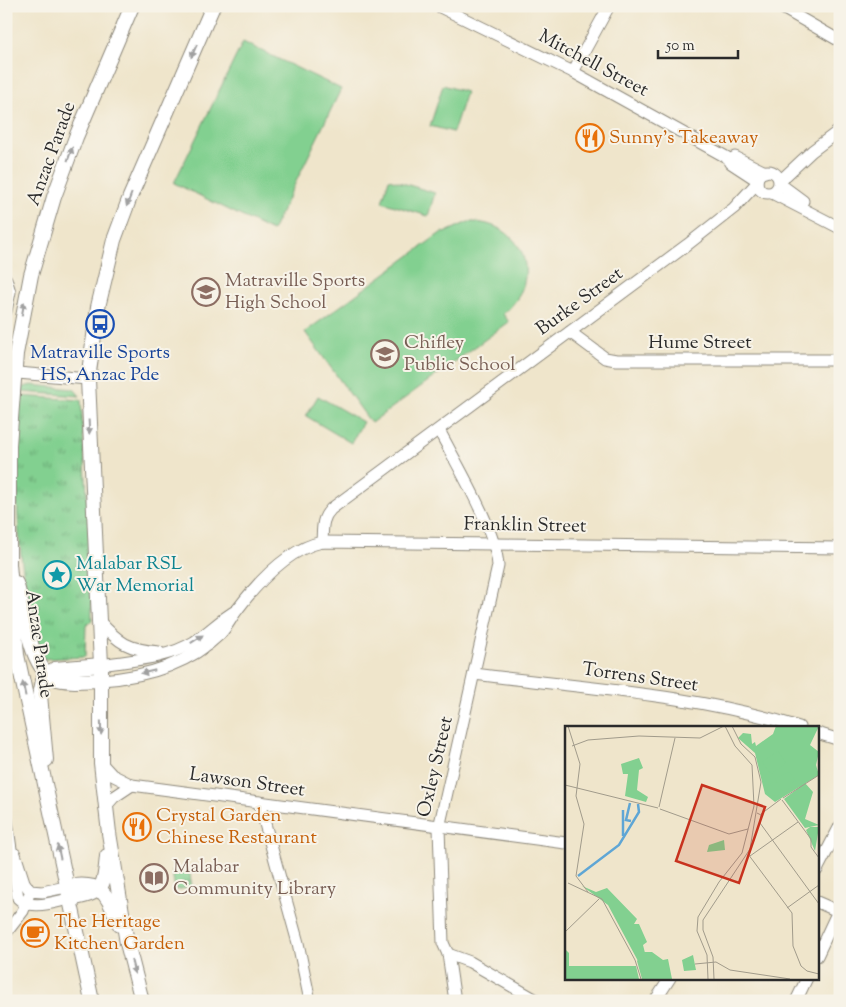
<svg xmlns="http://www.w3.org/2000/svg" width="846" height="1007" font-family="'Sorts Mill Goudy',serif">
<defs>
<pattern id="grass-tufts" width="24" height="20" patternUnits="userSpaceOnUse" patternTransform="scale(1.25)"><rect width="24" height="20" fill="#82d090"/><path d="M3 7l-1-3M5 7V3M7 7l1-3M15 17l-1-3M17 17v-4M19 17l1-3" fill="none" stroke="#6ba976"/></pattern>
</defs>
<rect width="100%" height="100%" fill="#f7f3e8"/>
<filter id="ink" filterUnits="userSpaceOnUse"><feTurbulence type="fractalNoise" baseFrequency=".02" numOctaves="2"/><feDisplacementMap in="SourceGraphic" scale="10" xChannelSelector="R" yChannelSelector="G"/><feConvolveMatrix kernelMatrix="1 2 1 2 8 2 1 2 1" color-interpolation-filters="sRGB"/></filter>
<filter id="wash" filterUnits="userSpaceOnUse"><feTurbulence type="fractalNoise" baseFrequency=".0096" numOctaves="4" result="noise"/><feDisplacementMap in="SourceGraphic" scale="20" xChannelSelector="R" yChannelSelector="G"/><feGaussianBlur stdDeviation="1.12" result="paint"/><feColorMatrix in="noise" values="0 0 0 0 0 0 0 0 0 0 0 0 0 0 0 0 0 1.4 0 .05"/><feComposite in="paint" operator="in"/></filter>
<g filter="url(#wash)">
<rect width="100%" height="100%" fill="#efe5cb"/>
<g fill="url(#grass-tufts)" stroke="#567e5e">
<polygon points="31,385 74,389 80,396 20,392 24,387"/>
<path d="M 20,396 L 81,400 L 91,557 L 92,620 L 86,626 L 85,657 L 42,659 C 16,574 13,484 20,396 Z"/>
<polygon points="189,869 192,887 175,890 172,871"/>
</g>
<g fill="#82d090" stroke="#567e5e">
<polygon points="243,42 341,89 272,231 174,183"/>
<polygon points="443,85 466,92 453,132 430,126"/>
<polygon points="389,179 435,193 428,216 382,202"/>
<path d="M 468,222 C 523,220 546,279 503,314 L 509,322 L 371,423 L 305,332 L 442,232 L 444,233 Z"/>
<polygon points="318,396 363,422 351,443 306,416"/>
</g>
</g>
<g filter="url(#ink)">
<g fill="none" stroke-linecap="round" stroke-linejoin="round">
<defs>
<g id="minor">
<polyline points="438,6 573,72 728,158 731,163 757,180"/>
<polyline points="779,6 840,41"/>
<polyline points="573,72 609,6"/>
<polyline points="735,157 765,172"/>
<circle cx="768" cy="182" r="11"/>
<polyline points="780,181 812,151 840,130"/>
<polyline points="780,184 803,201"/>
<polyline points="772,193 840,228"/>
<polyline points="6,279 10,292 6,311"/>
<polyline points="570,332 605,358 616,360 840,360"/>
<polyline points="6,372 88,379"/>
<path d="M 439,430 C 457,465 496,529 498,566 L 439,828 L 443,943 L 448,954 L 455,1001"/>
<path d="M 322,542 C 323,529 321,519 331,509 L 687,245 L 734,208 L 757,183"/>
<path d="M 99,621 C 120,644 128,649 159,652"/>
<path d="M 101,665 C 132,660 166,659 194,642 C 209,632 221,619 237,610"/>
<path d="M 474,674 C 582,688 695,694 799,727"/>
<path d="M 101,680 C 144,677 188,665 220,634 C 227,627 231,618 237,610 C 258,582 288,549 322,542 L 840,548"/>
<polyline points="817,733 840,740"/>
<polyline points="101,763 112,775 132,785 566,843"/>
<polyline points="259,802 298,943 310,1001"/>
<polyline points="106,806 114,797 132,785"/>
<path d="M 6,814 L 18,898 C 30,911 54,902 69,899"/>
<polyline points="15,854 24,882 30,891 42,892 66,887"/>
<polyline points="817,870 840,826"/>
<polyline points="817,902 840,912"/>
<polyline points="6,933 23,911 28,897"/>
<polyline points="448,954 470,962 538,1001"/>
<polyline points="817,956 838,911"/>
<polyline points="655,1001 670,978"/>
<polyline points="796,1001 807,978"/>
</g>
<g id="major">
<path d="M 16,583 C 25,607 28,667 54,678 C 68,683 87,680 101,680"/>
<polyline points="46,760 40,695 44,676 55,669 101,665"/>
<path d="M 66,887 C 104,880 106,894 120,925"/>
<path d="M 69,899 C 103,893 104,889 107,856"/>
<polyline points="92,1001 17,655 9,564 9,445 16,354 31,275 54,197 76,137 132,6"/>
<polyline points="142,1001 127,943 109,833 101,763 101,665 88,379 98,307 114,240 130,197 213,6"/>
</g>
</defs>
<use href="#minor" stroke="#8d887b" stroke-width="13"/>
<use href="#major" stroke="#8d887b" stroke-width="16"/>
<use href="#minor" stroke="#fff" stroke-width="11"/>
<use href="#major" stroke="#fff" stroke-width="14"/>
</g>
<defs><path id="oneway-solid" d="M-6-.8H1V-3.2L6.5 0L1 3.2V.8H-6Z" transform="scale(1.25)"/></defs>
<g fill="#a0a0a0">
<use href="#oneway-solid" transform="translate(194 51) rotate(114)"/>
<use href="#oneway-solid" transform="translate(70 154) rotate(-70)"/>
<use href="#oneway-solid" transform="translate(129 200) rotate(111)"/>
<use href="#oneway-solid" transform="translate(23 309) rotate(-80)"/>
<use href="#oneway-solid" transform="translate(89 427) rotate(87)"/>
<use href="#oneway-solid" transform="translate(197 639) rotate(-33)"/>
<use href="#oneway-solid" transform="translate(148 672) rotate(167)"/>
<use href="#oneway-solid" transform="translate(24 689) rotate(-102)"/>
<use href="#oneway-solid" transform="translate(101 728) rotate(89)"/>
<use href="#oneway-solid" transform="translate(59 852) rotate(-102)"/>
<use href="#oneway-solid" transform="translate(133 967) rotate(76)"/>
</g>
</g>
<defs>
<symbol id="restaurant-ring" viewBox="-11 -11 22 22"><circle r="9.5" fill="#f7f3e8" stroke="#e8710a" stroke-width="1.5"/><path d="M-5-6h1v4h1v-4h1v4h1v-4h1v5L-1.5 .5V6h-2V.5L-5-1ZM5-6V6H3V1.5H1.5Q1.5-4 5-6Z" fill="#e8710a"/></symbol>
<symbol id="school-ring" viewBox="-11 -11 22 22"><circle r="9.5" fill="#f7f3e8" stroke="#8d6e63" stroke-width="1.5"/><path d="M0-5L7-2L0 1L-7-2ZM-4 1L0 2.5L4 1V4Q0 6-4 4Z" fill="#8d6e63"/></symbol>
<symbol id="bus-ring" viewBox="-11 -11 22 22"><circle r="9.5" fill="#f7f3e8" stroke="#1a4fb4" stroke-width="1.5"/><path d="M-5-6H5V4H4V6H2V4H-2V6H-4V4H-5ZM-3.5-4V0h7V-4ZM-3.5 1.2v1.5H-2V1.2ZM2 1.2v1.5H3.5V1.2Z" fill="#1a4fb4"/></symbol>
<symbol id="sight-ring" viewBox="-11 -11 22 22"><circle r="9.5" fill="#f7f3e8" stroke="#0f9aa8" stroke-width="1.5"/><path d="M0-6L1.8-2.2L6-1.7L2.9 1.2L3.7 5.4L0 3.3L-3.7 5.4L-2.9 1.2L-6-1.7L-1.8-2.2Z" fill="#0f9aa8"/></symbol>
<symbol id="library-ring" viewBox="-11 -11 22 22"><circle r="9.5" fill="#f7f3e8" stroke="#8d6e63" stroke-width="1.5"/><path d="M-6-4Q-3-5.5-.7-3.5V5Q-3 3-6 4ZM6-4Q3-5.5 .7-3.5V5Q3 3 6 4Z" fill="#8d6e63"/></symbol>
<symbol id="cafe-ring" viewBox="-11 -11 22 22"><circle r="9.5" fill="#f7f3e8" stroke="#e8710a" stroke-width="1.5"/><path d="M-5.5-4.5H6V0H3Q3 3.5 0 3.5H-2.5Q-5.5 3.5-5.5 0ZM3-3.2v2h1.7v-2ZM-6 4.5H4V6H-6Z" fill="#e8710a"/></symbol>
</defs>
<g fill-rule="evenodd">
<use href="#restaurant-ring" x="574" y="122" width="32" height="32"/>
<use href="#school-ring" x="190" y="276" width="32" height="32"/>
<use href="#bus-ring" x="84" y="308" width="32" height="32"/>
<use href="#school-ring" x="369" y="338" width="32" height="32"/>
<use href="#sight-ring" x="41" y="559" width="32" height="32"/>
<use href="#restaurant-ring" x="121" y="811" width="32" height="32"/>
<use href="#library-ring" x="138" y="862" width="32" height="32"/>
<use href="#cafe-ring" x="19" y="917" width="32" height="32"/>
</g>
<g text-anchor="middle" dominant-baseline="central" stroke-width="4" stroke-linejoin="round" paint-order="stroke">
<g font-size="19" fill="#2b2b2b" stroke="#f7f3e8">
<text transform="translate(593 64) rotate(28)">Mitchell Street</text>
<text transform="translate(52 154) rotate(-70)">Anzac Parade</text>
<text transform="translate(580 302) rotate(-36)">Burke Street</text>
<text x="700" y="343">Hume Street</text>
<text transform="translate(525 526) rotate(1)">Franklin Street</text>
<text transform="translate(38 644) rotate(82)">Anzac Parade</text>
<text transform="translate(640 678) rotate(8)">Torrens Street</text>
<text transform="translate(436 767) rotate(-77)">Oxley Street</text>
<text transform="translate(247 783) rotate(8)">Lawson Street</text>
</g>
<g font-size="19" fill="#c56008" stroke="#f7f3e8" text-anchor="start">
<text x="609" y="138">Sunny's Takeaway</text>
<text x="156" y="816">Crystal Garden<tspan x="156" dy="22">Chinese Restaurant</tspan></text>
<text x="54" y="922">The Heritage<tspan x="54" dy="22">Kitchen Garden</tspan></text>
</g>
<g font-size="19" fill="#785e54" stroke="#f7f3e8" text-anchor="start">
<text x="225" y="281">Matraville Sports<tspan x="225" dy="22">High School</tspan></text>
<text x="404" y="343">Chifley<tspan x="404" dy="22">Public School</tspan></text>
<text x="173" y="867">Malabar<tspan x="173" dy="22">Community Library</tspan></text>
</g>
<g font-size="19" fill="#164399" stroke="#f7f3e8">
<text x="100" y="353">Matraville Sports<tspan x="100" dy="22">HS, Anzac Pde</tspan></text>
</g>
<g font-size="19" fill="#0d838f" stroke="#f7f3e8" text-anchor="start">
<text x="76" y="564">Malabar RSL<tspan x="76" dy="22">War Memorial</tspan></text>
</g>
</g>
<g transform="translate(565 726)">
<rect width="254" height="254" fill="#efe5cb"/>
<path d="M 211,0 L 254,0 L 245,19 L 254,26 L 251,39 L 254,49 L 210,76 L 200,68 L 190,27 L 173,12 L 178,7 L 186,8 L 187,18 L 190,16 L 191,20 L 208,8 ZM 74,32 L 78,42 L 74,44 L 72,64 L 83,71 L 81,76 L 60,70 L 63,48 L 58,48 L 56,38 ZM 240,57 L 248,66 L 240,93 L 254,99 L 240,102 L 219,73 ZM 245,101 L 254,101 L 250,125 L 241,104 ZM 17,160 L 31,166 L 42,162 L 72,193 L 69,198 L 74,198 L 82,216 L 78,219 L 80,227 L 73,235 L 43,179 ZM 128,229 L 131,244 L 119,245 L 117,234 Z" fill="#82d090"/>
<path d="M 0,223 L 4,227 L 4,240 L 71,240 L 74,253 L 0,253 Z" fill="#82d090"/>
<path d="M 213,25 L 221,37 L 206,48 L 197,36 ZM 224,46 L 231,55 L 225,57 L 227,61 L 218,66 L 210,53 ZM202 63a7 7 0 1 1 14 0a7 7 0 1 1-14 0ZM 159,114 L 160,124 L 142,126 L 144,119 ZM 79,226 L 87,226 L 98,234 L 103,233 L 107,253 L 77,253 L 72,235 Z" fill="#82d090"/>
<path fill="none" stroke="#5fa6d5" stroke-width="2.5" d="M 65,77 L 61,94 L 66,95M 58,84 L 58,110M 13,150 L 54,119 L 74,86 L 73,78"/>
<path fill="none" stroke="#a19b8b" stroke-width="1" d="M 3,0 L 15,38 L 11,70 L 19,98 L 11,150 L 23,166M 7,20 L 23,14 L 74,10 L 135,12 L 159,0M 0,59 L 93,82M 218,72 L 254,49M 217,74 L 246,113 L 246,121 L 254,132M 94,81 L 110,12M 95,83 L 164,108 L 183,103M 192,87 L 196,89 L 195,97 L 254,178M 196,88 L 216,73M 183,128 L 227,187 L 228,220 L 236,240 L 242,245 L 254,248M 185,130 L 233,96M 3,157 L 37,173 L 70,234 L 76,253M 222,182 L 254,159M 0,206 L 34,173M 130,238 L 151,236 L 165,244 L 225,253M 143,253 L 142,229 L 132,205 L 133,191 L 154,156 L 177,127 L 189,80 L 187,39 L 170,20 L 160,0M 149,253 L 148,231 L 138,204 L 138,194 L 185,123 L 196,56 L 190,31 L 176,18 L 167,0"/>
<path fill="#c8321e" fill-opacity="0.15" stroke="#c8321e" stroke-width="2.5" d="M 137,59 L 200,81 L 174,157 L 111,135 Z"/>
<rect width="254" height="254" fill="none" stroke="#2b2b2b" stroke-width="2.5"/>
</g>
<rect width="846" height="1007" fill="none" stroke="#f7f3e8" stroke-width="25"/>
<path d="M658 50v8h80v-8" fill="none" stroke="#2b2b2b" stroke-width="2.5"/>
<text x="666" y="50" font-size="15" fill="#2b2b2b" stroke="#f7f3e8" stroke-width="4" paint-order="stroke">50 m</text>
</svg>
